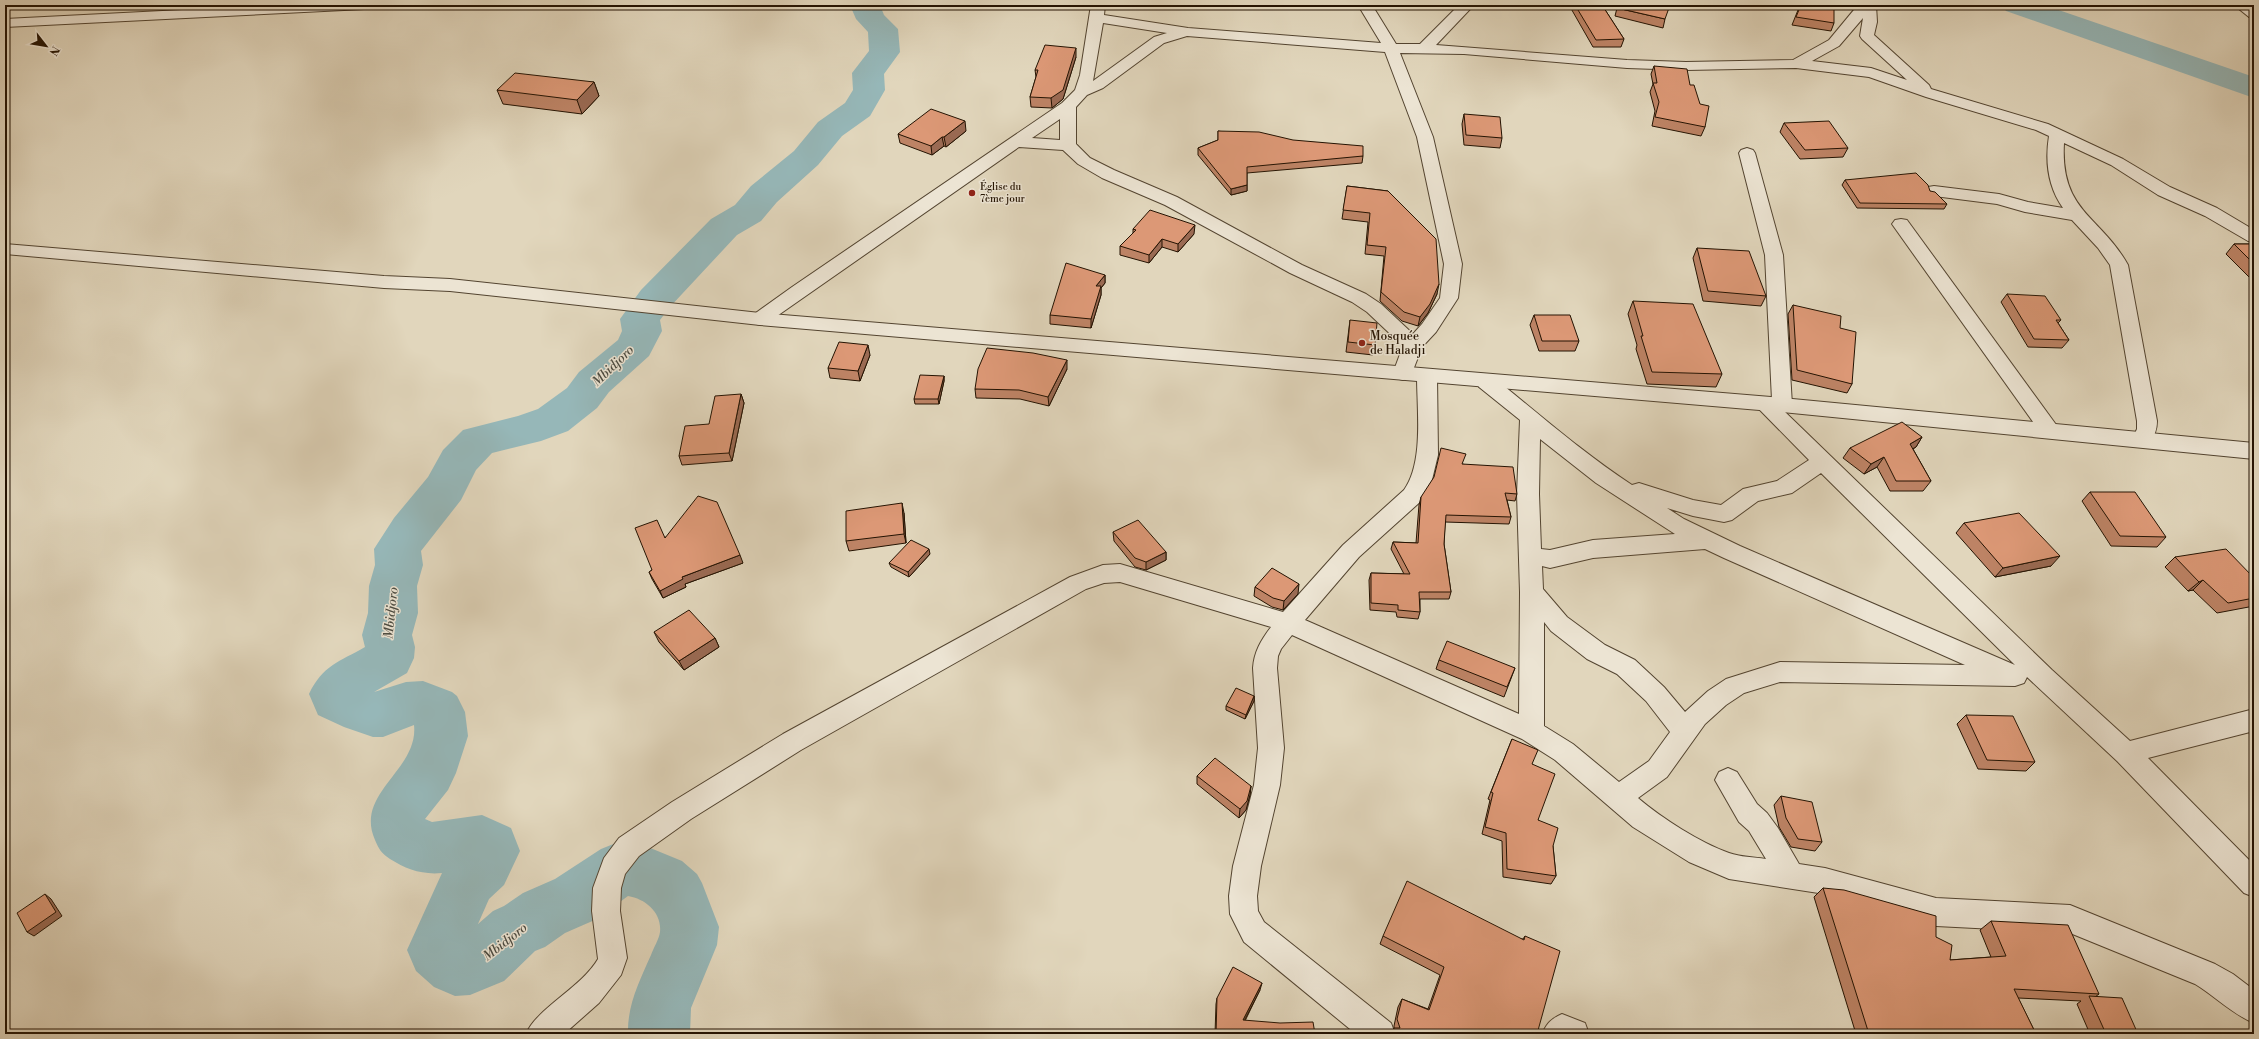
<svg xmlns="http://www.w3.org/2000/svg" width="2259" height="1039" font-family="'Libre Bodoni',serif">
<rect width="100%" height="100%" fill="#e1d6bc"/>
<filter id="stains"><feTurbulence type="fractalNoise" baseFrequency=".005" numOctaves="4"/><feColorMatrix values="0 0 0 0 .2 0 0 0 0 .09 0 0 0 0 .02 0 0 0 .5 -.17"/></filter>
<radialGradient id="worn" r=".72"><stop offset=".6" stop-color="#630" stop-opacity="0"/><stop offset="1" stop-color="#630" stop-opacity=".3"/></radialGradient>
<g fill="none" stroke-linecap="round" stroke-linejoin="round">
<g fill="#96b7b8" fill-rule="evenodd">
<path d="M 850,5 L 880,5 L 884,15 L 898,29 L 900,52 L 884,74 L 885,90 L 870,116 L 842,136 L 818,165 L 777,202 L 761,221 L 737,235 L 669,308 L 660,320 L 662,331 L 649,356 L 609,392 L 597,408 L 568,431 L 541,441 L 492,453 L 476,470 L 461,500 L 421,551 L 423,565 L 417,586 L 418,613 L 412,635 L 415,647 L 414,658 L 407,673 L 374,692 L 406,682 L 423,681 L 452,692 L 457,696 L 465,712 L 468,736 L 456,773 L 448,790 L 425,819 L 432,822 L 482,815 L 511,828 L 520,851 L 504,885 L 489,899 L 478,924 L 493,911 L 504,906 L 523,893 L 555,879 L 601,849 L 621,841 L 643,845 L 682,861 L 697,874 L 702,883 L 719,927 L 717,945 L 691,1008 L 690,1034 L 628,1034 C 627,1005 640,980 651,955 C 654,947 659,939 660,932 C 662,913 646,899 628,896 L 597,919 L 565,933 L 545,947 L 535,951 L 504,981 L 470,995 L 455,996 L 434,987 L 416,971 L 407,950 L 442,873 C 422,875 406,869 390,859 C 381,853 379,849 375,840 C 354,793 419,770 414,725 L 383,737 L 373,737 L 344,727 L 318,715 L 309,694 C 323,665 339,662 365,647 L 362,635 L 368,613 L 369,586 L 375,565 L 374,549 L 394,518 L 428,477 L 443,450 L 463,430 L 518,416 L 538,409 L 567,388 L 579,372 L 618,340 L 622,331 L 620,319 L 641,290 L 711,219 L 735,205 L 751,186 L 794,151 L 818,122 L 845,103 L 853,90 L 852,73 L 869,51 L 868,32 L 856,19 Z"/>
<polygon points="2001,5 2044,5 2254,77 2254,98 2006,11"/>
</g>
<defs>
<g id="minor">
<polygon points="280,5 371,5 364,9 5,27 5,19"/>
<path d="M 1091,5 L 1105,5 L 1104,15 L 1188,28 L 1381,43 L 1358,5 L 1372,5 L 1396,44 L 1420,44 L 1459,5 L 1474,5 L 1436,45 L 1627,60 L 1686,62 L 1793,60 L 1829,40 L 1858,5 L 1876,5 L 1877,22 L 1874,35 L 1929,85 L 1931,89 L 2048,124 L 2123,159 L 2170,187 L 2217,208 L 2254,230 L 2254,242 L 2248,241 L 2205,216 L 2158,195 L 2111,165 L 2064,143 C 2060,212 2100,215 2128,265 L 2157,421 C 2157,430 2154,437 2149,445 L 2142,447 L 2135,445 L 2132,440 L 2137,429 L 2137,421 L 2110,265 L 2098,248 L 2072,220 L 2025,212 L 1997,204 L 1934,196 L 1928,195 L 1926,191 L 1928,187 L 1934,186 L 1999,194 L 2028,202 L 2063,208 C 2048,187 2045,161 2049,136 L 2036,130 L 1926,97 L 1869,77 L 1796,68 L 1686,70 L 1627,68 L 1464,54 L 1400,53 L 1433,137 L 1462,264 L 1458,298 L 1436,332 L 1422,347 L 1410,378 L 1403,380 L 1396,378 L 1393,373 L 1403,346 L 1367,312 L 1352,302 L 1290,273 L 1165,205 L 1102,178 L 1078,164 L 1063,150 L 1019,147 L 767,323 L 760,325 L 753,323 L 751,319 L 753,315 L 792,287 L 1062,103 L 1075,90 L 1080,75 ZM 1863,18 L 1860,36 L 1862,39 L 1907,80 L 1871,68 L 1812,61 L 1839,46 ZM 1103,23 L 1167,33 L 1154,37 L 1093,81 ZM 1187,36 L 1385,52 L 1417,137 L 1444,264 L 1440,298 L 1422,324 L 1413,334 L 1381,304 L 1366,294 L 1302,265 L 1177,197 L 1114,170 L 1090,158 L 1076,144 L 1076,107 L 1087,95 L 1103,88 L 1164,43 ZM 1060,119 L 1060,140 L 1032,138 L 1035,136 Z"/>
<polygon points="2234,5 2250,5 2254,8 2254,18 2249,17"/>
<path d="M 1747,148 L 1753,150 L 1755,153 L 1783,255 L 1792,405 L 1789,410 L 1784,411 L 2052,670 L 2130,741 L 2254,709 L 2254,731 L 2148,758 L 2254,865 L 2254,897 L 2244,893 L 2117,761 L 2027,677 L 2024,683 L 2015,686 L 1780,682 L 1744,693 L 1726,705 L 1705,724 L 1667,777 L 1638,798 C 1663,819 1699,842 1729,853 C 1740,857 1754,857 1766,859 L 1749,831 L 1739,822 L 1715,780 L 1719,772 L 1728,768 L 1737,772 L 1757,804 L 1767,813 L 1778,828 L 1799,864 L 1825,868 L 1936,898 L 2070,905 L 2215,964 L 2233,974 L 2254,990 L 2254,1023 C 2232,1014 2215,996 2195,984 L 2070,933 L 1936,926 L 1825,894 L 1729,879 L 1689,862 L 1633,827 L 1555,760 L 1522,739 L 1292,635 L 1281,649 L 1278,656 L 1277,668 L 1284,748 L 1280,785 L 1261,866 L 1257,896 L 1258,911 L 1264,922 L 1391,1023 L 1395,1034 L 1356,1034 L 1244,942 L 1230,914 L 1229,896 L 1233,866 L 1254,785 L 1258,748 L 1253,668 C 1254,652 1261,640 1271,627 L 1120,582 L 1104,583 L 1086,589 L 801,750 L 691,819 L 639,856 L 625,874 L 621,888 L 620,911 L 627,958 L 621,975 L 599,1003 L 564,1034 L 526,1034 C 537,1008 581,988 598,959 L 592,911 L 593,888 L 604,858 L 619,838 L 672,802 L 783,734 L 1070,577 L 1103,565 L 1120,564 L 1283,612 L 1343,545 L 1404,490 C 1424,462 1417,410 1417,376 L 1420,371 L 1427,369 L 1434,371 L 1437,376 L 1438,455 L 1431,484 L 1420,502 L 1359,557 L 1305,620 L 1519,714 L 1520,592 L 1517,494 L 1520,420 L 1479,387 L 1476,382 L 1479,377 L 1486,375 L 1493,377 C 1539,414 1583,453 1632,485 L 1639,483 L 1693,500 L 1721,505 L 1743,489 L 1777,481 L 1809,460 L 1754,404 L 1757,399 L 1764,397 L 1772,400 L 1765,255 L 1739,153 L 1741,150 ZM 1540,439 L 1596,483 L 1675,534 L 1593,540 L 1550,550 L 1541,549 L 1539,494 ZM 1821,473 L 2015,665 L 1740,546 L 1684,519 L 1667,508 L 1693,516 L 1724,522 L 1732,520 L 1758,501 L 1792,493 ZM 1705,549 L 1724,558 L 1965,665 L 1780,662 L 1726,679 L 1708,691 L 1685,712 L 1664,687 L 1635,660 L 1605,645 L 1567,617 L 1543,589 L 1542,566 L 1550,568 L 1593,558 ZM 1544,622 L 1551,631 L 1587,659 L 1617,674 L 1646,701 L 1670,732 L 1649,761 L 1619,782 L 1573,744 L 1544,726 Z"/>
<polygon points="1901,219 1907,220 2057,426 2060,431 2057,436 2050,438 2043,436 1892,224 1895,220"/>
<path d="M 1562,1014 L 1585,1023 L 1589,1034 L 1542,1034 C 1547,1023 1551,1019 1562,1014 Z"/>
</g>
<polygon id="tertiary" points="5,244 384,276 450,279 760,313 1782,398 2254,443 2254,459 1782,412 760,325 450,291 384,288 5,254"/>
</defs>
<use href="#minor" stroke="#534430" stroke-width="2"/>
<use href="#tertiary" stroke="#534430" stroke-width="2"/>
<use href="#minor" fill="#ece4d3" fill-rule="evenodd"/>
<use href="#tertiary" fill="#ece4d3" fill-rule="evenodd"/>
</g>
<g fill="#bd8365" stroke="#241302">
<polygon points="1569,5 1602,5 1624,39 1621,47 1593,47"/>
<polygon points="1800,5 1834,23 1831,31 1792,25"/>
<polygon points="1617,8 1665,19 1663,28 1615,16"/>
<polygon points="1076,57 1063,99 1052,108 1031,107 1030,97 1036,77 1035,70"/>
<polygon points="1654,66 1690,85 1705,127 1701,136 1652,126 1655,111 1650,92 1653,84 1651,74"/>
<polygon points="594,82 599,96 582,114 503,104 497,90"/>
<polygon points="1464,114 1502,138 1500,148 1464,145 1462,124"/>
<polygon points="1784,123 1848,148 1843,157 1800,159 1780,132"/>
<polygon points="966,131 946,147 944,146 932,155 900,143 898,134"/>
<polygon points="1218,131 1363,156 1362,163 1247,173 1247,191 1231,195 1198,155 1198,148 1218,140"/>
<polygon points="1845,180 1930,191 1947,204 1944,209 1857,208 1842,185"/>
<polygon points="1347,186 1388,191 1437,294 1428,313 1418,326 1402,321 1380,301 1384,256 1365,254 1368,222 1342,219"/>
<polygon points="1133,229 1194,234 1178,252 1162,247 1149,263 1120,255 1120,246 1133,233"/>
<polygon points="2234,244 2254,244 2254,277 2249,277 2226,254"/>
<polygon points="1697,248 1766,296 1761,306 1703,301 1693,258"/>
<polygon points="1105,275 1105,283 1101,288 1101,295 1091,328 1050,324 1050,315"/>
<polygon points="2007,294 2061,320 2058,323 2069,340 2062,348 2028,347 2001,302"/>
<polygon points="1633,301 1722,374 1716,387 1647,384 1636,349 1637,345 1628,314"/>
<polygon points="1793,305 1840,328 1852,384 1847,393 1792,380 1788,314"/>
<polygon points="1534,315 1579,341 1575,351 1539,351 1530,325"/>
<polygon points="1350,320 1375,345 1373,355 1346,352"/>
<polygon points="870,355 860,381 830,378 828,368"/>
<polygon points="1067,369 1049,406 1020,399 976,398 975,389"/>
<polygon points="944,376 944,381 939,404 915,404 914,399"/>
<polygon points="741,394 744,403 732,461 682,465 679,456 709,424"/>
<polygon points="1922,437 1916,447 1913,449 1931,481 1923,491 1890,491 1877,467 1864,474 1843,458 1850,448"/>
<polygon points="1463,464 1517,494 1515,501 1507,500 1511,517 1509,524 1445,522 1444,544 1451,592 1449,599 1420,599 1420,612 1418,619 1397,617 1396,612 1370,610 1369,580 1371,573 1404,574 1391,549 1393,542 1416,543 1419,505 1421,497"/>
<polygon points="2090,492 2166,537 2157,547 2111,546 2082,501"/>
<polygon points="904,513 906,543 849,551 846,541"/>
<polygon points="1964,523 2051,566 1995,577 1956,533"/>
<polygon points="1113,532 1166,552 1166,560 1146,570 1135,567 1114,541"/>
<polygon points="665,537 743,563 685,584 686,587 663,598 652,579 649,572 652,570"/>
<polygon points="930,554 909,577 891,567 889,563"/>
<polygon points="2175,557 2254,578 2254,606 2217,613 2193,590 2188,591 2165,567"/>
<polygon points="1255,587 1298,594 1283,610 1272,607 1254,596"/>
<polygon points="654,632 715,638 719,647 684,670 659,642"/>
<polygon points="1439,660 1515,668 1504,697 1436,669"/>
<polygon points="1254,696 1254,701 1245,719 1226,710 1226,706"/>
<polygon points="1966,715 2035,762 2026,771 1978,769 1957,724"/>
<polygon points="1512,739 1532,764 1538,820 1553,846 1556,876 1551,884 1503,877 1502,841 1482,834 1490,800 1488,799"/>
<polygon points="1197,776 1251,786 1250,795 1246,810 1239,818 1197,784"/>
<polygon points="1781,796 1822,842 1815,851 1791,847 1779,827 1774,805"/>
<polygon points="1823,888 1936,937 1950,960 1991,957 1980,930 1991,921 2099,994 2095,997 2138,1034 2090,1034 2077,1004 2081,1001 2018,998 2036,1034 1856,1034 1814,897"/>
<polygon points="1383,936 1523,939 1525,936 1537,1030 1537,1034 1392,1034 1394,1029 1394,1026 1398,1007 1402,999 1428,1009 1440,975 1380,944"/>
<polygon points="1260,990 1245,1021 1315,1034 1215,1034 1216,1004 1217,998"/>
</g>
<g fill="#9a6a53" stroke="#241302">
<polygon points="1076,48 1076,57 1063,99 1052,108 1051,98"/>
<polygon points="594,82 599,96 582,114 577,100"/>
<polygon points="965,121 966,131 946,147 944,137"/>
<polygon points="942,137 944,146 932,155 931,146"/>
<polygon points="1247,185 1247,191 1231,195 1231,189"/>
<polygon points="1195,225 1194,234 1178,252 1178,244"/>
<polygon points="1162,239 1162,247 1149,263 1149,255"/>
<polygon points="1105,275 1105,283 1101,288 1101,295 1091,328 1091,319 1096,286"/>
<polygon points="1439,284 1437,294 1428,313 1418,326 1420,317"/>
<polygon points="868,345 870,355 860,381 858,371"/>
<polygon points="1067,360 1067,369 1049,406 1048,397"/>
<polygon points="944,376 944,381 939,404 938,399"/>
<polygon points="741,394 744,403 732,461 729,453"/>
<polygon points="1922,437 1916,447 1903,454 1910,444"/>
<polygon points="1884,457 1877,467 1864,474 1871,464"/>
<polygon points="902,503 904,513 906,543 904,534"/>
<polygon points="929,549 930,554 909,577 908,572"/>
<polygon points="1166,552 1166,560 1146,570 1146,562"/>
<polygon points="740,555 743,563 685,584 686,587 663,598 660,591 682,577"/>
<polygon points="2060,556 2051,566 1995,577 2003,568"/>
<polygon points="2203,580 2193,590 2188,591 2199,582"/>
<polygon points="1299,584 1298,594 1283,610 1284,601"/>
<polygon points="715,638 719,647 684,670 679,661"/>
<polygon points="1254,696 1254,701 1245,719 1246,715"/>
<polygon points="1251,786 1250,795 1246,810 1239,818 1240,809"/>
<polygon points="45,894 51,899 62,916 34,936 27,932"/>
<polygon points="1262,983 1260,990 1241,1027 1243,1020"/>
</g>
<g fill="#dc9876" stroke="#241302">
<polygon points="1575,5 1602,5 1624,39 1596,40"/>
<polygon points="1618,5 1670,5 1665,19 1617,8"/>
<polygon points="1801,5 1834,5 1834,23 1796,17"/>
<polygon points="1045,45 1076,48 1063,90 1051,98 1030,97 1038,70 1035,70"/>
<polygon points="1654,66 1687,69 1690,85 1694,85 1700,104 1709,106 1705,127 1655,117 1659,102 1653,83 1657,83"/>
<polygon points="515,73 594,82 577,100 497,90"/>
<polygon points="931,109 965,121 944,137 942,137 931,146 898,134"/>
<polygon points="1464,114 1500,117 1502,138 1466,135"/>
<polygon points="1829,121 1848,148 1805,150 1784,123"/>
<polygon points="1218,131 1259,132 1293,140 1363,146 1363,156 1247,167 1247,185 1231,189 1198,148 1218,140"/>
<polygon points="1916,173 1928,185 1930,191 1935,192 1947,204 1860,203 1845,180"/>
<polygon points="1347,186 1388,191 1436,239 1439,284 1430,304 1420,317 1404,312 1381,292 1386,247 1367,245 1370,213 1343,210"/>
<polygon points="1150,210 1195,225 1178,244 1162,239 1149,255 1120,246 1136,230 1133,229"/>
<polygon points="2234,244 2254,244 2254,264"/>
<polygon points="1697,248 1749,251 1766,296 1708,291"/>
<polygon points="1066,263 1105,275 1096,286 1101,286 1091,319 1050,315"/>
<polygon points="2007,294 2045,296 2061,320 2056,320 2069,340 2034,339"/>
<polygon points="1633,301 1693,304 1722,374 1652,372 1641,336 1643,336"/>
<polygon points="1793,305 1841,316 1840,328 1856,332 1852,384 1797,370"/>
<polygon points="1534,315 1570,315 1579,341 1542,341"/>
<polygon points="1350,320 1377,323 1375,345 1348,342"/>
<polygon points="839,342 868,345 858,371 828,368"/>
<polygon points="987,348 1033,353 1067,360 1048,397 1019,390 975,389 978,369"/>
<polygon points="920,375 944,376 938,399 914,399"/>
<polygon points="741,394 729,453 679,456 685,426 709,424 715,396"/>
<polygon points="1902,422 1922,437 1910,444 1931,481 1896,481 1884,457 1871,464 1850,448"/>
<polygon points="1441,448 1466,454 1462,464 1513,467 1517,494 1505,493 1511,517 1446,515 1444,544 1451,592 1419,592 1420,612 1398,610 1398,605 1371,603 1371,573 1410,574 1393,542 1418,543 1421,497 1434,477"/>
<polygon points="2090,492 2135,492 2166,537 2120,536"/>
<polygon points="698,496 717,502 740,555 682,577 683,579 660,591 649,572 652,570 635,528 657,520 665,538"/>
<polygon points="902,503 904,534 846,541 846,511"/>
<polygon points="2019,513 2060,556 2003,568 1964,523"/>
<polygon points="1138,520 1166,552 1146,562 1135,558 1113,532"/>
<polygon points="911,540 929,549 908,572 889,563"/>
<polygon points="2226,549 2254,578 2254,598 2228,603 2203,580 2199,582 2175,557"/>
<polygon points="1272,568 1299,584 1284,601 1273,598 1255,587"/>
<polygon points="689,610 715,638 679,661 654,632"/>
<polygon points="1447,641 1515,668 1507,687 1439,660"/>
<polygon points="1236,688 1254,696 1246,715 1226,706"/>
<polygon points="1966,715 2013,716 2035,762 1987,760"/>
<polygon points="1512,739 1538,750 1532,764 1555,774 1538,820 1558,828 1553,846 1556,876 1507,869 1506,833 1485,827 1493,793 1491,792"/>
<polygon points="1215,758 1251,786 1247,801 1240,809 1197,776"/>
<polygon points="1781,796 1812,802 1822,842 1798,839 1786,818"/>
<polygon points="1407,881 1524,940 1525,936 1560,951 1537,1034 1393,1034 1394,1028 1400,1028 1397,1019 1402,999 1429,1010 1444,967 1383,936"/>
<polygon points="1823,888 1844,890 1936,916 1936,937 1952,945 1950,960 2006,956 1991,921 2068,925 2099,994 2014,989 2036,1034 1869,1034"/>
<polygon points="45,894 56,912 27,932 17,913"/>
<polygon points="1233,967 1262,983 1243,1020 1280,1023 1313,1022 1315,1034 1216,1034 1217,998"/>
<polygon points="2089,996 2122,998 2138,1034 2106,1034"/>
</g>
<g fill="#8f2418" stroke="#ece4d3" stroke-width="1.5">
<circle cx="972" cy="193" r="4"/>
<circle cx="1362" cy="343" r="4"/>
</g>
<g text-anchor="middle" dominant-baseline="central" stroke-width="3" stroke-linejoin="round" paint-order="stroke">
<g font-size="10" fill="#241302" stroke="#ece4d3" text-anchor="start">
<text x="980" y="187">Église du<tspan x="980" dy="12">7ème jour</tspan></text>
</g>
<g font-size="12" fill="#241302" stroke="#ece4d3" text-anchor="start">
<text x="1370" y="336">Mosquée<tspan x="1370" dy="14">de Haladji</tspan></text>
</g>
<g font-size="13" font-style="italic" fill="#4c4c42" stroke="#ece4d3">
<text transform="translate(613 366) rotate(-44)">Mbidjoro</text>
<text transform="translate(391 613) rotate(-84)">Mbidjoro</text>
<text transform="translate(505 942) rotate(-38)">Mbidjoro</text>
</g>
</g>
<rect width="2259" height="1039" fill="none" stroke="#e1d6bc" stroke-width="20"/>
<rect x="6" y="6" width="2247" height="1027" fill="none" stroke="#241302" stroke-width="2"/>
<rect x="10" y="10" width="2239" height="1019" fill="none" stroke="#241302"/>
<g transform="translate(46 46) rotate(121)" stroke="#ece4d3" stroke-width="3" paint-order="stroke">
<path d="M0-3L7 15L0 10L-7 15Z" fill="#241302"/>
<text y="-6" font-size="11" font-weight="bold" text-anchor="middle" fill="#241302">N</text>
</g>
<rect width="100%" height="100%" filter="url(#stains)"/>
<rect width="100%" height="100%" fill="url(#worn)"/>
</svg>
